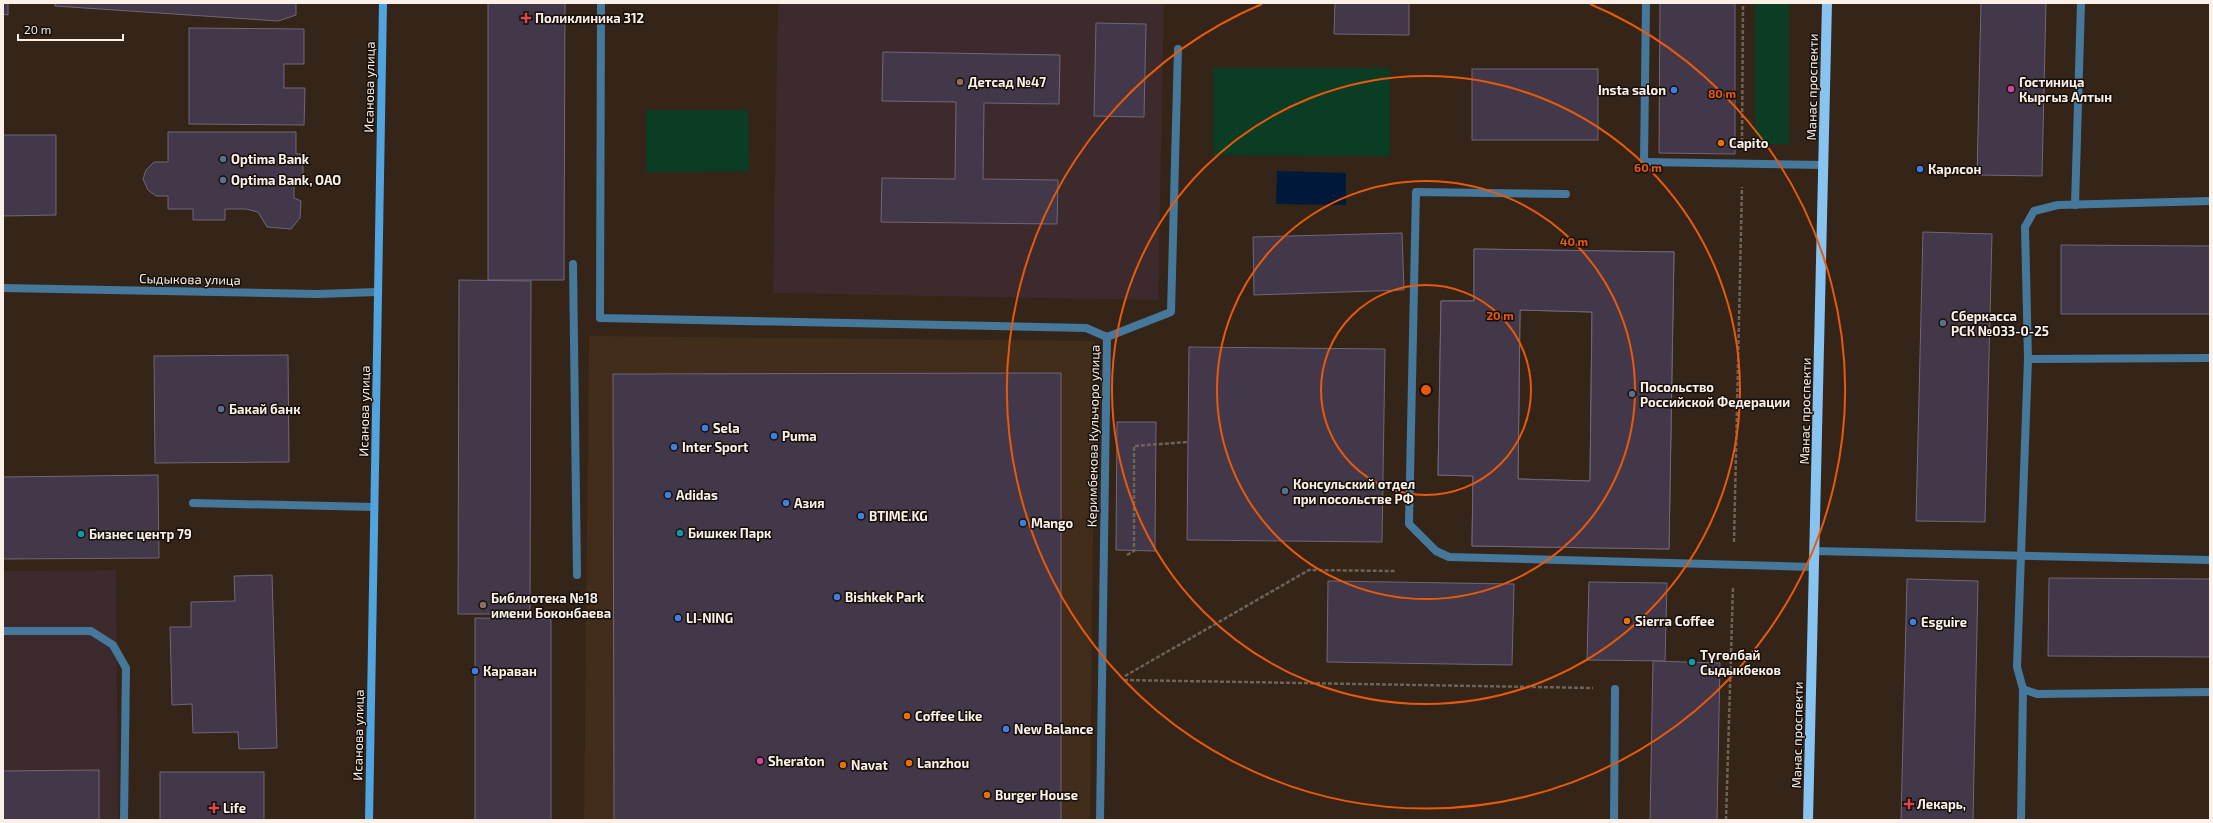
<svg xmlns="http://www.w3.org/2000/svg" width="2213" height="823" font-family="'Exo 2',sans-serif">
<rect width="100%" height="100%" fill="#342518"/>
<polygon fill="#422d1b" points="589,336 1095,341 1090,820 584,820"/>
<g fill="#3d2a2c">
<polygon points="778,3 1164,3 1158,300 773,293"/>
<polygon points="116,570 118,820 3,820 3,571"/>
</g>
<g fill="#0b3d24">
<rect x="1755" y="3" width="34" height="141"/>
<polygon points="1213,68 1390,68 1390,156 1213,155"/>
<polygon points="646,110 748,110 749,171 646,172"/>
</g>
<polygon fill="#011938" points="1277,171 1346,173 1346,205 1276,204"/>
<g fill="#433849" stroke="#716678" fill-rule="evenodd">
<polygon points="3,3 8,3 8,15 3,14"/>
<polygon points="55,3 296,3 296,15 278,21 55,6"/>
<polygon points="488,3 565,3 564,280 488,280"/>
<polygon points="1335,3 1409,3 1409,35 1334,34"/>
<polygon points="1660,3 1735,3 1735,154 1659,153"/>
<polygon points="1981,3 2046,3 2042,176 1977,175"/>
<polygon points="1096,23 1146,24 1144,117 1094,116"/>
<polygon points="189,28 304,29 304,64 284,64 284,88 305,88 304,125 189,124"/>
<polygon points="883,52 1060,55 1059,104 984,103 983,179 1058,180 1057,224 881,222 882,178 955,179 956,102 882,101"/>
<rect x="1472" y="69" width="126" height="71"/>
<polygon points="168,132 296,132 296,154 303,154 303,181 294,181 294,198 301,201 300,218 291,229 267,227 258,212 246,209 225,209 225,220 193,220 193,209 168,209 168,196 156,196 148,190 143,179 146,170 154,162 168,162"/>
<polygon points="3,135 56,135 56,215 3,216"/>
<polygon points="1923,232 1992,234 1985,522 1916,521"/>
<polygon points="1402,233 1404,290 1254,295 1253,237"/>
<polygon points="2061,245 2210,246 2210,314 2061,314"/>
<path d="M 1474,249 L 1674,252 L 1669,549 L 1472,546 L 1473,476 L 1438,475 L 1441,301 L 1474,301 ZM 1520,310 L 1592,312 L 1590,481 L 1518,479 Z"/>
<path d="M 1474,249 L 1674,252 L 1669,549 L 1472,546 L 1473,476 L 1438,475 L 1441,301 L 1474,301 ZM 1520,310 L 1592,312 L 1590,481 L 1518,479 Z"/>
<polygon points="459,280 531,281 530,614 458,614"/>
<polygon points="1189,347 1385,349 1382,542 1187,540"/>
<polygon points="288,355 289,462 155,463 154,356"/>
<polygon points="1061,373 1061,820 614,820 613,374"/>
<polygon points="1117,422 1156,422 1155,551 1116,550"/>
<polygon points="158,475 159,558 3,559 3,477"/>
<polygon points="272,575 277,748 239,749 238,732 193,733 192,704 172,705 170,627 191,627 191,602 235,601 234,576"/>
<polygon points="2049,578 2210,579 2210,657 2048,656"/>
<polygon points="1907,579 1978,581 1973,820 1901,820"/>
<polygon points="1328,581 1514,584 1512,665 1327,662"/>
<polygon points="1589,582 1667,583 1665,661 1587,660"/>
<polygon points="475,618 551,619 551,820 475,820"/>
<polygon points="1653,661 1720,663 1717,820 1650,820"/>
<polygon points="99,770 99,820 3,820 3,771"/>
<rect x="160" y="772" width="104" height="48"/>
</g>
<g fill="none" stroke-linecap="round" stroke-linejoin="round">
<g stroke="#706256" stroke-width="2.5" stroke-dasharray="4 2" stroke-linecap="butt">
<polyline points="1742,142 1743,3"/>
<polyline points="1734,542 1742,187"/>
<polyline points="1127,555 1134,551 1134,446 1188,442"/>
<polyline points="1125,676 1309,570 1395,571"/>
<polyline points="1124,680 1593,688"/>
<polyline points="1726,820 1733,587"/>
</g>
<g stroke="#46789c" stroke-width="8">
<polyline points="601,3 600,318 1086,328 1107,337"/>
<polyline points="1644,162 1646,3"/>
<polyline points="1566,194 1416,192 1409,524 1436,551 1449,557 1813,567"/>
<polyline points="573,264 577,575"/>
<polyline points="193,503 374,507"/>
<polyline points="3,631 91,631 113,645 126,668 124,820"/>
<polyline points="1614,820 1615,689"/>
<polyline points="2021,820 2023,689"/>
</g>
<g stroke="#46789c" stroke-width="8">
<polyline points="1644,162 1823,165"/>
<polyline points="2210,201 2058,205 2034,211 2025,227 2028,359 2210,358"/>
<polyline points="2075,205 2081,3"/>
<polyline points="3,288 317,294 377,292"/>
<polyline points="2028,359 2017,667 2023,689 2037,694 2210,692"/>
<polyline points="1815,551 2210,560"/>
<polyline points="1100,820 1107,337 1171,312 1178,49"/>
</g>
<polyline stroke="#51a4de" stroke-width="8" points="369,820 383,3"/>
<polyline stroke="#89c4f1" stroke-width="10" points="1808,820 1827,3"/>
</g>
<g fill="none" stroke="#e8590c" stroke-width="2">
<circle cx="1426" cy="390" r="105"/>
<circle cx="1426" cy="390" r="209"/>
<circle cx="1426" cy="390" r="314"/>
<path d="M1590 4A419 419 0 1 1 1262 4"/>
</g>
<g fill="#e0444e" stroke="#160f0a" stroke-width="1.5">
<path d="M524 12h4v4h4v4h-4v4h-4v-4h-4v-4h4z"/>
<path d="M1907 798h4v4h4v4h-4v4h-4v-4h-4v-4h4z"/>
<path d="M212 802h4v4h4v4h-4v4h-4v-4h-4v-4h4z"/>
</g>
<g fill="#8d6e63" stroke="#160f0a" stroke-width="1.5">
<circle cx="960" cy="82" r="4"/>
<circle cx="483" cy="605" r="4"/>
</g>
<g fill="#d1479c" stroke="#160f0a" stroke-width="1.5">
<circle cx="2011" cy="89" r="4"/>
<circle cx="760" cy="761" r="4"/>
</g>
<g fill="#3f7fe0" stroke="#160f0a" stroke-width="1.5">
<circle cx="1674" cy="90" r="4"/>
<circle cx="1920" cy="169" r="4"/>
<circle cx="705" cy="428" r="4"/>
<circle cx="774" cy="436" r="4"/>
<circle cx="674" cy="447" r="4"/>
<circle cx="668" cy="495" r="4"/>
<circle cx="786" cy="503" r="4"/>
<circle cx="861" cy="516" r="4"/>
<circle cx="1023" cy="523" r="4"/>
<circle cx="837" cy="597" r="4"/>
<circle cx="678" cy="618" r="4"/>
<circle cx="1913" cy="622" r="4"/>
<circle cx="475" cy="671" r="4"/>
<circle cx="1006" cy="729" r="4"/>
</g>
<g fill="#e8710a" stroke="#160f0a" stroke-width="1.5">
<circle cx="1721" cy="143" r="4"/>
<circle cx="1627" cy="621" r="4"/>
<circle cx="907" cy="716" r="4"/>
<circle cx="909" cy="763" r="4"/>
<circle cx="843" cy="765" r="4"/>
<circle cx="987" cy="795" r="4"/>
</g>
<g fill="#5c6f8a" stroke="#160f0a" stroke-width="1.5">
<circle cx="223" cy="159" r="4"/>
<circle cx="223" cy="180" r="4"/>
<circle cx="1943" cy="323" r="4"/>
<circle cx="1632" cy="394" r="4"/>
<circle cx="221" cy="409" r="4"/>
<circle cx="1285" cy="491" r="4"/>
</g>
<g fill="#0f9aa8" stroke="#160f0a" stroke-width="1.5">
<circle cx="680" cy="533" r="4"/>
<circle cx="81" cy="534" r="4"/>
<circle cx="1692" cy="662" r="4"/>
</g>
<g text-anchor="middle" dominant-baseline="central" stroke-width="3" stroke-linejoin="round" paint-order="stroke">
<g font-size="13" font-weight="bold" fill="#faf0e7" stroke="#160f0a" text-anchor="start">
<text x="535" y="18">Поликлиника 312</text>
<text x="968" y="82">Детсад №47</text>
<text x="2019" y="82">Гостиница<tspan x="2019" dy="15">Кыргыз Алтын</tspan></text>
<text x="1666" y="90" text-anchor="end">Insta salon</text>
<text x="1729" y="143">Capito</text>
<text x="231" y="159">Optima Bank</text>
<text x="1928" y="169">Карлсон</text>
<text x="231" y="180">Optima Bank, ОАО</text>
<text x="1951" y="316">Сберкасса<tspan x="1951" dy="15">РСК №033-0-25</tspan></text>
<text x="1640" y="387">Посольство<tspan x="1640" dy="15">Российской Федерации</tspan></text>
<text x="229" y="409">Бакай банк</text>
<text x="713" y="428">Sela</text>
<text x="782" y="436">Puma</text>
<text x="682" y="447">Inter Sport</text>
<text x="1293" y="484">Консульский отдел<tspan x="1293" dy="15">при посольстве РФ</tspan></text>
<text x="676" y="495">Adidas</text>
<text x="794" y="503">Азия</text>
<text x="869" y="516">BTIME.KG</text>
<text x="1031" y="523">Mango</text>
<text x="688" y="533">Бишкек Парк</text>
<text x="89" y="534">Бизнес центр 79</text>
<text x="845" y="597">Bishkek Park</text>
<text x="491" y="598">Библиотека №18<tspan x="491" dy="15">имени Боконбаева</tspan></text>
<text x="686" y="618">LI-NING</text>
<text x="1635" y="621">Sierra Coffee</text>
<text x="1921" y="622">Esguire</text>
<text x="1700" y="655">Түгөлбай<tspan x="1700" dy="15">Сыдыкбеков</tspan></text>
<text x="483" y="671">Караван</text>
<text x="915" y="716">Coffee Like</text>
<text x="1014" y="729">New Balance</text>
<text x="768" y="761">Sheraton</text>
<text x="917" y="763">Lanzhou</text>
<text x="851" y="765">Navat</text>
<text x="995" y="795">Burger House</text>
<text x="1917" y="804">Лекарь,</text>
<text x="223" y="808">Life</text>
</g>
<g font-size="13" fill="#faf0e7" stroke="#160f0a">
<text transform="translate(369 87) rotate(-89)">Исанова улица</text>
<text transform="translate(1812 87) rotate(-89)">Манас проспекти</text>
<text transform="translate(190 279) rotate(1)">Сыдыкова улица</text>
<text transform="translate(364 411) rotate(-89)">Исанова улица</text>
<text transform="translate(1805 411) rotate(-89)">Манас проспекти</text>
<text transform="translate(1093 436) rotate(-89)">Керимбекова Кульчоро улица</text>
<text transform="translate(358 735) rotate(-89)">Исанова улица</text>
<text transform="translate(1797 735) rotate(-89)">Манас проспекти</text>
</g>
</g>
<circle cx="1426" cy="390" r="6" fill="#e8590c" stroke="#160f0a" stroke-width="2"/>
<g font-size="12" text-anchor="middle" font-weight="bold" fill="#e8590c" stroke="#160f0a" stroke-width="3" stroke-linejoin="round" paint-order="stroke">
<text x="1722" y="98">80 m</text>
<text x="1648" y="172">60 m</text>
<text x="1574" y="246">40 m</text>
<text x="1500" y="320">20 m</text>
</g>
<rect width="2213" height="823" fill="none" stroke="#faf0e7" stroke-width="8"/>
<path d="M18 34v6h105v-6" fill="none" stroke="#faf0e7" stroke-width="2"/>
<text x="24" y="34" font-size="12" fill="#faf0e7" stroke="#160f0a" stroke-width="3" paint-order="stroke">20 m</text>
</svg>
